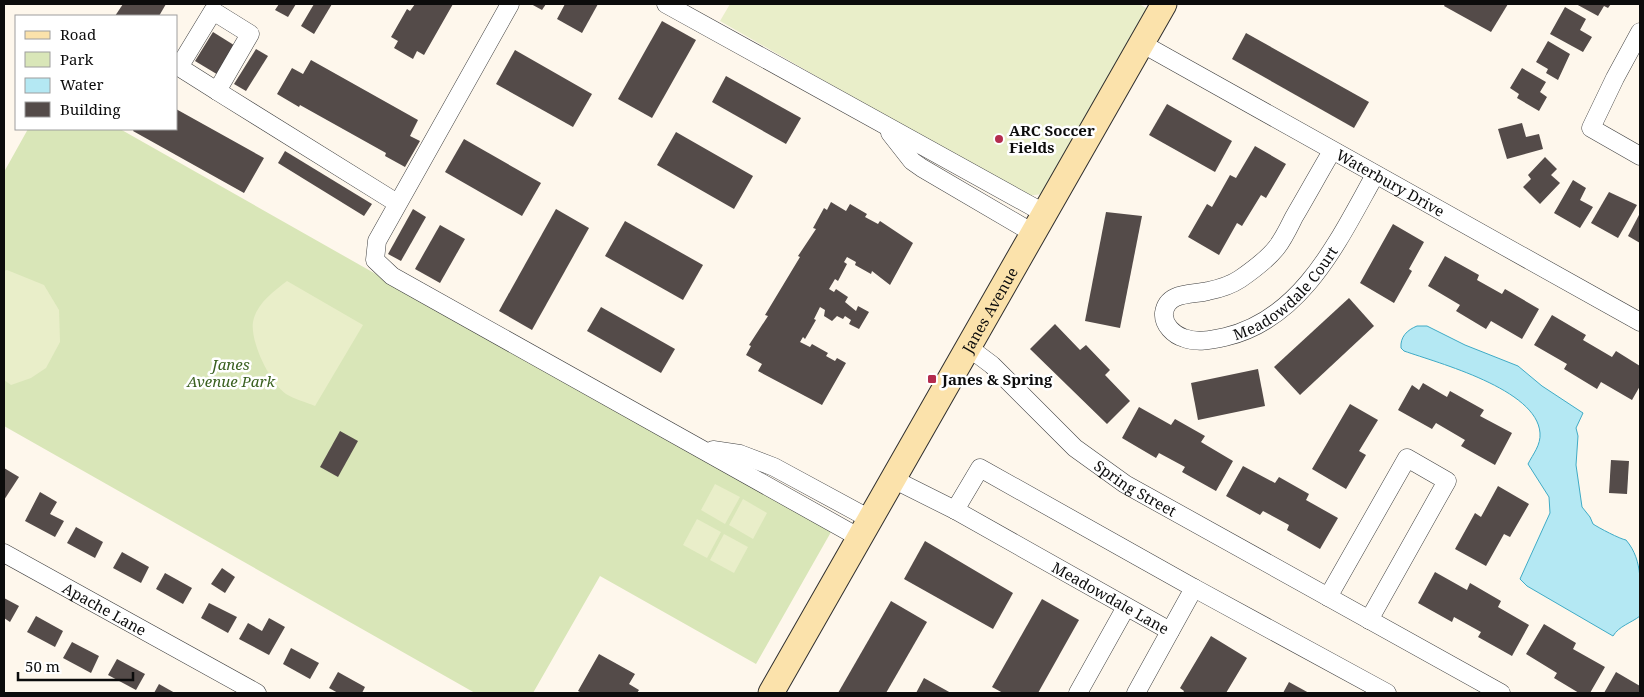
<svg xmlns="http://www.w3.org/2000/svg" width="1644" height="697" font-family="'Noto Serif',serif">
<rect width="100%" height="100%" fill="#fef7ec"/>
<polygon fill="#d9e6b8" points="28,129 120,129 831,532 756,664 600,576 533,693 475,693 4,426 4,172"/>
<g fill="#e9eec9">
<polygon points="730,4 1139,4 1148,9 1043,194 1025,196 720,21"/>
<polygon points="7,270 44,285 59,310 60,342 46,368 31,378 11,385 4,380 4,271"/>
<path d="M 287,281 L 363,325 L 315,406 C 306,402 294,399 286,394 C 270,383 250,342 253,322 C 256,304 274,291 287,281 Z"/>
<polygon points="715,484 740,497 725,524 701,510"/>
<polygon points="743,499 767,513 753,539 729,525"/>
<polygon points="697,519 721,532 707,558 683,545"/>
<polygon points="724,534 748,547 734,573 710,560"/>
</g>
<path fill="#b4e8f3" stroke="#3fabc6" d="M 1417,326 L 1427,326 L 1465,345 L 1518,366 L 1542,386 L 1583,413 L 1576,428 L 1578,436 L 1576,465 L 1582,507 L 1590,517 L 1593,524 C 1599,528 1620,539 1626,540 C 1644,561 1640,588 1640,616 C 1631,623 1619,626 1613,636 L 1527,586 L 1520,579 L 1550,513 L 1549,497 L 1528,464 C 1533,454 1541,445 1540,433 C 1537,389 1438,363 1404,351 L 1401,348 C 1400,337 1407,330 1417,326 Z"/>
<g fill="#544b49">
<polygon points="123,4 166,4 159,16 115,16"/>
<polygon points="279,4 296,4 288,17 275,10"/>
<polygon points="314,4 332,4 314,34 301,26"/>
<polygon points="415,4 453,4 424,55 417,51 413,59 394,48 398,41 391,37 407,9 410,11"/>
<polygon points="531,4 546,4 542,10"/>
<polygon points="565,4 598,4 582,33 557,19"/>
<polygon points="1445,4 1508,4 1491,32 1444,6"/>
<polygon points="1576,4 1611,4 1608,8 1604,6 1598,16"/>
<polygon points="1565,7 1586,19 1580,30 1592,37 1583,52 1550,34"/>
<polygon points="662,21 696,40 652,118 618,99"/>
<polygon points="213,32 237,47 220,76 195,61"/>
<polygon points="1246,33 1369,102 1354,128 1232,59"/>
<polygon points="1548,41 1570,54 1558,80 1546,73 1548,69 1536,62"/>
<polygon points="256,49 268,56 246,91 234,84"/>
<polygon points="515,50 592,94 573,127 496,84"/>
<polygon points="311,60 418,120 410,136 420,141 405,167 385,156 386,153 300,105 299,107 277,94 292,68 303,74"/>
<polygon points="1522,68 1546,82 1540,92 1547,97 1539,111 1517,98 1519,94 1510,88"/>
<polygon points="726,76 801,118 786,144 712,102"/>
<polygon points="1167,104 1232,141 1215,172 1149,135"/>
<polygon points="176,109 264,158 244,193 133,131 134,129 176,129"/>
<polygon points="1522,123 1526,137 1539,134 1543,149 1507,159 1498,129"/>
<polygon points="676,132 753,176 734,209 657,165"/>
<polygon points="464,139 541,183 522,216 445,172"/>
<polygon points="1255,146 1286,164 1266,198 1261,195 1242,226 1237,223 1219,255 1188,237 1207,204 1212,207 1230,175 1236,178"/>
<polygon points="285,151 372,204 364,216 278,163"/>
<polygon points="1545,157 1557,169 1551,175 1560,183 1540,204 1523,187 1531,179 1528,175"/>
<polygon points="1573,180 1586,188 1580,200 1593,207 1580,228 1554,213"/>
<polygon points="1609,192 1637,205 1618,238 1591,223"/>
<polygon points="831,202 846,211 850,204 867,214 865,217 878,224 880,221 913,243 890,285 872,271 871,274 855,265 856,262 847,257 844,262 847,264 838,281 835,279 829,289 834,292 836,289 848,297 845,302 856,311 858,306 869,312 859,329 849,324 851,320 845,316 843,319 837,316 832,321 824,316 825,310 820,307 814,319 816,320 805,339 803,337 800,342 810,347 812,344 828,353 826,356 835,361 837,358 846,363 822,405 758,371 762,364 746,355 751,346 749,345 768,316 765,315 800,257 798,256 816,229 813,228 824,208 827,210"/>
<polygon points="413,209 426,217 401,261 388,254"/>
<polygon points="556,209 589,228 532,330 499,311"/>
<polygon points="1106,212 1142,216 1120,328 1085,321"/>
<polygon points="1640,213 1640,243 1628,236"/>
<polygon points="625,221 703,265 683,300 605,256"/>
<polygon points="1393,224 1424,242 1409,269 1412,271 1394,303 1360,283"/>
<polygon points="440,225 465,239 440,283 415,269"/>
<polygon points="1445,256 1479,275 1477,280 1502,294 1505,289 1539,309 1522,339 1491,321 1486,329 1456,311 1460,305 1428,286"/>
<polygon points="1349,298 1374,326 1300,395 1274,367"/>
<polygon points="601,307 675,349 661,373 587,331"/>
<polygon points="1552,315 1586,335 1583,340 1612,357 1616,351 1640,366 1640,386 1632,400 1601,382 1597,389 1564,369 1567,364 1534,345"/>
<polygon points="1055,324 1080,350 1086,345 1110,370 1105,375 1130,401 1107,424 1030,349"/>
<polygon points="1258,369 1265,406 1198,420 1191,383"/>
<polygon points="1423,383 1447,397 1450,391 1484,410 1480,416 1512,433 1495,465 1461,446 1465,440 1436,423 1432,429 1398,410 1412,385 1419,390"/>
<polygon points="1350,404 1378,420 1359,451 1366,455 1346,489 1312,469"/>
<polygon points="1139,407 1171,425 1175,419 1205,436 1201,442 1233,461 1216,491 1182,472 1185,467 1159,453 1156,458 1122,438"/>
<polygon points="340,431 358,441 338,477 320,467"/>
<polygon points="1611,460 1629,461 1627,494 1609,493"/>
<polygon points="1243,466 1275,483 1279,477 1309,494 1306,500 1338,518 1320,549 1287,530 1289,525 1263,511 1260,515 1226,496"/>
<polygon points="4,468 19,477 4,500"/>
<polygon points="1498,486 1529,504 1510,537 1504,534 1486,566 1455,549 1475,513 1481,517"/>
<polygon points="40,492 57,502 50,514 64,521 55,537 25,521"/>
<polygon points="76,527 103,542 95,558 67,543"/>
<polygon points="925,541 1013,593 993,629 904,579"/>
<polygon points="122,552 149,567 141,583 113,568"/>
<polygon points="222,568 235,577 225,593 211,584"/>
<polygon points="1435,572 1467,590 1470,583 1501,601 1498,607 1529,625 1512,656 1478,637 1481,632 1454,617 1452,622 1418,603"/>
<polygon points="165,573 192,588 183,604 156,589"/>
<polygon points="4,598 19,606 10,622 4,618"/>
<polygon points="1042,599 1079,620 1038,693 1003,693 992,687"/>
<polygon points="891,601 927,622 886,693 838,693"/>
<polygon points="209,603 237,617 228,633 201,618"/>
<polygon points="36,616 63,631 55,647 27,632"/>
<polygon points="269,618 285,627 269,655 239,639 248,623 262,631"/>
<polygon points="1544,624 1576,643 1573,649 1605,667 1590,693 1579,693 1554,678 1557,673 1526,654"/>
<polygon points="1211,636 1247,658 1226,693 1183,693 1184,691 1180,688"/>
<polygon points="72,642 99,656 91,673 63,658"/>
<polygon points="291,648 319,663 310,679 283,664"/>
<polygon points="599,654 635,674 629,684 639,690 637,693 582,693 578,691"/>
<polygon points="117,659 145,674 136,690 108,675"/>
<polygon points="338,672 365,687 362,693 338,693 329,688"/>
<polygon points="1616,672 1640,686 1640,693 1604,693"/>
<polygon points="924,678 951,693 916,693"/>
<polygon points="1289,682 1309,693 1283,693"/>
<polygon points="159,684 175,693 154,693"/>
</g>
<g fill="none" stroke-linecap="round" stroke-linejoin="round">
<defs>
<g id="street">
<polyline points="510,4 377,241 375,260 392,276 860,538"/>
<polyline points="666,4 1044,213"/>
<polygon points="213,11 250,34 217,91 179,67"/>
<polyline points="1640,32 1615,78 1591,128 1640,156"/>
<path id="s1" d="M 1141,43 L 1640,322"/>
<polyline points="217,91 397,203"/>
<polyline points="890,133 912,161 922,168 1033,233"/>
<path id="s2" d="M 1332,151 C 1319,173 1307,195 1294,217 C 1289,227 1284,238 1277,247 C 1267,260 1253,270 1240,279 C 1231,285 1218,289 1208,291 C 1193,295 1167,291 1164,313 C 1163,325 1174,335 1184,338 C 1197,343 1211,340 1225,337 C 1303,319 1339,239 1375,175"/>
<path id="s3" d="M 968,347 L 992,365 L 1075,448 L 1125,484 L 1501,693"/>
<polyline points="713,450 740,454 774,467 870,519"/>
<path id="s4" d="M 893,479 L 955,510 L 1170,631"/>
<polyline points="955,510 980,468 1194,588"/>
<path id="s5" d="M 4,553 L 257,693"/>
<polyline points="1328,597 1407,458 1447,481 1369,620"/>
<polyline points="1078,693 1126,607"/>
<polyline points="1136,693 1194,588 1387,693"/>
</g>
<g id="secondary">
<path id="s6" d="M 771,693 L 1164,4"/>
</g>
</defs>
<use href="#street" stroke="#3f3f3f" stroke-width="19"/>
<use href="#secondary" stroke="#2e2e2e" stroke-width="27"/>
<use href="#street" stroke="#fff" stroke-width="18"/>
<use href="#secondary" stroke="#fbe2ab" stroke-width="25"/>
</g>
<g fill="#b42c4e" stroke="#fff" stroke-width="2">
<circle cx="999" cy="139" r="5"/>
<rect x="927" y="374" width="10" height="10" rx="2.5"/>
</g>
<g text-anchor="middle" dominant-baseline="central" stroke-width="5" stroke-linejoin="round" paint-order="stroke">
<g font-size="15" font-weight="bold" fill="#0c0c0c" stroke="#fff" text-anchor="start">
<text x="1009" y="130">ARC Soccer<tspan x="1009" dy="17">Fields</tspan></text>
<text x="942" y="379">Janes &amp; Spring</text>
</g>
<g font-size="15" fill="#0c0c0c" stroke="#fff">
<text stroke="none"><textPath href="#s1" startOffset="286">Waterbury Drive</textPath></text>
<text stroke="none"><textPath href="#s2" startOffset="400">Meadowdale Court</textPath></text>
<text stroke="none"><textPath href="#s6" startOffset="441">Janes Avenue</textPath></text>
<text stroke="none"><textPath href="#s3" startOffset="220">Spring Street</textPath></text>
<text stroke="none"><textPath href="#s4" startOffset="248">Meadowdale Lane</textPath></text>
<text stroke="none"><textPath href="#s5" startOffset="115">Apache Lane</textPath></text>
</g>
<g font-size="15" font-style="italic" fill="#3a6020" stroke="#fff">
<text x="231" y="364">Janes<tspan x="231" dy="17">Avenue Park</tspan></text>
</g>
</g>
<rect width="1644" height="697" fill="none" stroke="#0c0c0c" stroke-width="10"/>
<rect x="15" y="15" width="162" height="115" fill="#ffffff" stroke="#9e9e9e"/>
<rect x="25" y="31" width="25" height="8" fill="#fbe2ab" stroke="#9e9e9e"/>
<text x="60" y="40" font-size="15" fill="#0c0c0c">Road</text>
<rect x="25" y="52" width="25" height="15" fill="#d9e6b8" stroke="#9e9e9e"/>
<text x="60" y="65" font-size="15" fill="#0c0c0c">Park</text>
<rect x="25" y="78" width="25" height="15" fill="#b4e8f3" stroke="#9e9e9e"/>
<text x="60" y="90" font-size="15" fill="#0c0c0c">Water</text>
<rect x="25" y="102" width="25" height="15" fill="#544b49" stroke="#9e9e9e"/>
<text x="60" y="115" font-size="15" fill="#0c0c0c">Building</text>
<path d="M18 672v8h115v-8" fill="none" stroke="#0c0c0c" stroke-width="2.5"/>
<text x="25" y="672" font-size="15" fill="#0c0c0c" stroke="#ffffff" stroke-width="4" paint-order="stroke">50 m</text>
</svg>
